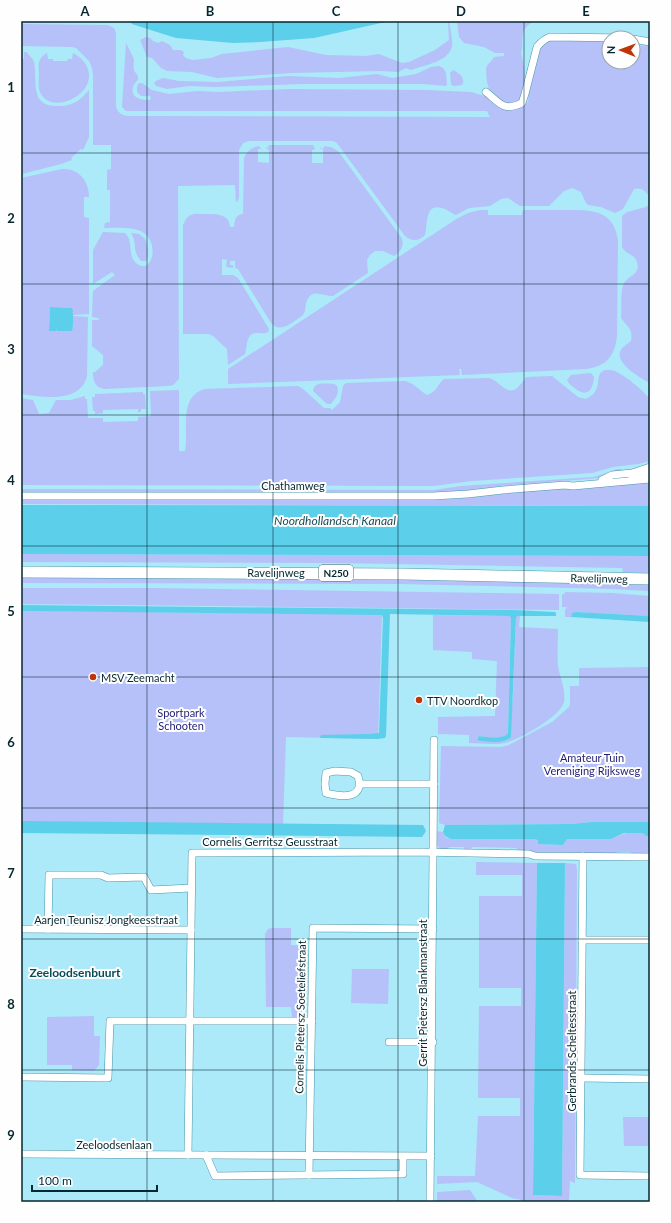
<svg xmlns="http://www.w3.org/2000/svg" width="671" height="1223" font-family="Lato,sans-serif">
<rect width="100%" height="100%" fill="#ace9f9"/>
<g fill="#b5c1f8">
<path d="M 448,21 L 449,21 C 450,29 453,38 452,46 C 449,62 424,65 411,70 L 406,68 L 398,72 L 380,71 L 292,73 L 217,78 L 192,72 L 167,71 L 161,68 L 152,58 L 147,57 L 140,40 L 146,37 L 150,38 L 153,41 L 158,43 L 162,41 L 170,45 L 173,50 L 181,50 L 184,52 L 183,55 L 186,58 L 192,60 L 211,58 L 222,54 L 288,47 L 326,55 L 366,56 L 379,54 L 402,63 L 409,62 L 435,50 L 449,40 Z"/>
<path d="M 457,21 L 535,21 C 517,29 525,40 521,54 C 525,62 527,95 519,101 C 516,103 509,104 506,104 C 488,90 487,91 486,68 C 488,63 492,61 494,57 L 504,56 L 504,53 L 495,53 L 484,47 L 464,43 L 459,37 Z"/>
<path d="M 21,24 L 108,25 L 114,28 L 116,33 L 116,106 C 118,113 121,115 128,116 L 490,117 L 487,111 L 126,111 L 122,107 L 126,43 C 127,45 134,58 134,60 C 134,63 133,67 134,70 C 135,73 139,75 138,79 C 137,82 134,83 133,87 C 130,98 141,100 150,100 L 151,98 L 150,96 L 141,96 L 137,92 L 137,86 L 139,83 L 142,83 L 152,90 L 169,94 L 197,91 L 218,92 L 288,89 L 425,90 L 471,92 L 488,97 L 502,108 L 526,99 L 528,104 L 529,89 L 540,48 L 548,41 L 609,40 L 609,62 L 633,62 L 633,46 L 650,45 L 650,383 C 641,379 613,362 621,350 C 623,346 628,344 631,341 C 633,328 628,328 621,318 C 622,310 620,290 624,283 C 629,275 641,274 637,262 C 635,254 625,254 622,247 L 622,216 L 627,212 L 646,207 L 648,205 L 649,196 C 645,191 642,187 634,189 L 623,209 L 615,213 L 601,207 L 588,205 L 586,203 L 581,192 L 572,188 L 564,191 L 549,206 L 520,206 L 508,198 L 501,199 L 490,206 L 469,208 L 456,215 C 451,213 447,209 442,208 C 424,203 428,225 425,235 C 419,241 412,242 405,236 L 337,143 L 333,141 L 249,141 L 243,143 L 239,150 L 239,198 L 237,202 L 236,202 L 235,185 L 178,186 L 179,379 L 173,385 L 169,386 L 104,389 C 94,387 93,380 93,372 L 95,372 L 103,365 L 103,355 L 92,346 L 92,320 L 98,320 L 99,318 L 92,317 L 93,291 L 115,275 L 112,272 L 93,284 L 93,250 L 103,232 L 125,233 C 134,241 127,255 136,263 C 153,278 162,237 138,230 C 128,227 115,228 104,228 L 105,223 L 110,222 L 110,190 L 107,190 L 107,170 L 111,169 L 111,145 L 93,145 L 93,75 L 92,68 L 89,61 L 76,48 L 72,47 L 21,46 Z"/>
<path d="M 24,52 L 27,52 C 29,56 33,58 34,62 C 38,81 28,108 60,106 C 73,106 82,99 89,90 L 89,137 L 84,148 L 83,150 L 81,149 L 71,158 L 72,160 L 61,164 L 22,174 L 21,59 L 24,59 Z"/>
<path d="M 47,53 L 48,59 L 53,59 L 53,61 L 67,61 L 68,59 L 72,59 L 73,53 C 81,57 88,64 89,74 C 91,99 46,116 39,89 C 38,84 39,78 39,73 C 38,64 38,58 47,53 Z"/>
<path d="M 439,66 C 448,69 446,77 447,84 L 446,86 L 423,84 L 303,84 L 216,87 L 190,86 L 167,89 L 156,86 L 154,83 L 156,81 L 163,78 L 179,81 L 217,82 L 288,76 L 339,78 L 377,74 L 392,78 L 416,74 L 431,67 Z"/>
<path d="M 453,70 C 459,73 466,78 462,85 L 453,86 L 451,84 L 450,73 Z"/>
<path d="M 268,145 L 313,145 L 315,149 L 312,150 L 312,163 L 323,163 L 323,150 L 322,148 L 320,149 L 321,146 L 321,148 L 324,148 L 324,146 L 331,147 L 338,151 L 401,237 C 405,245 401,252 394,256 L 383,251 L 375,251 L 370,255 L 367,260 L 368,273 L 333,296 C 322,296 311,287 306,303 C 305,307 306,311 303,315 C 293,322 281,334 271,323 L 238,269 L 235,268 L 235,261 L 230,261 L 230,265 L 233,265 L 233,268 L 226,267 L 227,260 L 222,259 L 222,275 L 233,275 L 238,278 L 269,329 L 268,332 C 264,334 263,333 259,333 C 245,332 248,345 245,354 L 228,365 L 227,349 L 213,336 L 209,334 L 183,334 L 183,225 C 185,221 187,216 191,215 C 195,213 200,214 204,214 C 215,214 229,213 230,227 L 234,227 C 235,220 235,215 243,214 L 244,158 C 247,151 252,147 259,146 L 261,149 L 258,149 L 258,162 L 269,163 L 269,150 L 266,148 L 266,147 L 269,148 Z"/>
<path d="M 62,169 C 79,168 89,181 89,197 L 84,197 L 84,217 L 89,218 L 89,314 L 73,315 L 73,313 L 71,312 L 72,308 L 50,307 L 49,331 L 57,329 L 57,331 L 73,325 L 73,316 L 88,317 L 87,376 C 80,404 43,397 21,394 L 21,178 Z"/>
<path d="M 480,210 L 488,210 L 488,215 L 522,215 L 523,210 C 536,210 550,210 563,210 C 589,210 614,208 618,241 L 617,335 C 615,356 607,366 586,369 L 462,375 L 461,369 L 459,369 L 460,375 L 228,384 L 228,369 L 458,218 L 468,213 Z"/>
<path d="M 131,233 L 139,234 L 145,239 C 148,245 150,255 146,261 L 141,261 C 131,249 138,244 131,233 Z"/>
<path d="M 605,370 C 609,370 612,370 615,371 C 624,375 645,391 650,400 L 649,404 L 650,406 L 650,461 L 638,464 L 613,467 L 592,473 L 472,481 L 433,486 L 21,485 L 21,398 L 33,400 L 39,414 L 49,413 L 56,400 L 71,400 L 85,396 L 85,399 L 87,399 L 88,418 L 103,418 L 103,422 L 138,421 L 138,417 L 151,416 L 150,391 L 179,390 L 179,451 L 185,451 C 189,431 178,396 205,389 L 298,386 L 302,388 L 324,408 L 330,408 L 332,410 L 340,402 L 343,386 L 346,383 L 405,381 C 414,383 420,391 427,395 C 439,390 435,387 444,379 L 489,378 C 500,380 508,400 520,385 C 522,383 524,380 526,377 L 552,376 L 578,397 L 586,399 C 591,396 594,394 596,390 C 600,382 596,373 605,370 Z"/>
<path d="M 591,373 L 594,377 C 593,389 588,398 576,389 C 572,386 569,384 567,380 L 571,375 Z"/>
<path d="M 334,384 L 337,386 C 340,395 335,398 331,404 L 327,404 L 313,391 C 314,381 326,384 334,384 Z"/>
<polygon points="143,392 143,394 145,394 146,409 141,409 141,412 138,412 138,409 103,410 103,413 95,414 95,411 93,411 92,397 95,397 95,394"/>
<polygon points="617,469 622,469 622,471 600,478 511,485 454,492 21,492 21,489 434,490 461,486 594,477"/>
<polygon points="650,483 650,506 21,504 21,500 436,500 466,498 525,491"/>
<polygon points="21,554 650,556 650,573 623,572 622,568 334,563 21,562"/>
<path d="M 21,578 C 231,577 440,579 650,585 L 650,591 L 612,589 L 400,584 L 21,583 Z"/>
<polygon points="21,588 151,588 559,594 559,610 21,604"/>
<polygon points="566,592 612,593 650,596 650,616 576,612 571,615 571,617 565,617 565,610 567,607 562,607 562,595"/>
<polygon points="21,611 382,614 378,739 286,737 283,824 21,822"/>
<path d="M 433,615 L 509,616 L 511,618 L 508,733 C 503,740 487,737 479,736 L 477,739 L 501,741 L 508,740 L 513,696 L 516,616 L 520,616 L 519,627 L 558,629 C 558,641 557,654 558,666 C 560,678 566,689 564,702 C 560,717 520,739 505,743 C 494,745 481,743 469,743 L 469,735 L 438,734 L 438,717 L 495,716 L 497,661 L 472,659 L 472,652 L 433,650 Z"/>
<polygon points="650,667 650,822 592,822 571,824 445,825 439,823 441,746 501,747 509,745 552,722 569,707 570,704 570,686 579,686 579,668"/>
<polygon points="436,831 443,832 445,837 451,839 533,839 538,840 538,844 563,845 567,839 611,839 626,833 642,833 650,838 650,854 631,854 631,852 617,852 616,853 533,853 519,851 516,848 472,847 471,850 464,850 464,847 449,847 447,850 441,850 436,844"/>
<polygon points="476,862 537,863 533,1195 562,1196 565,863 576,864 577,870 575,1183 570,1181 569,1200 565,1202 529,1202 522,1200 512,1198 477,1182 437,1184 437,1176 475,1176 478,1116 520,1116 520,1098 478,1098 479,1006 521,1006 521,988 479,988 479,896 522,896 522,875 476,875"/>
<polygon points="271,928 291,928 291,945 305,946 304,1017 292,1017 291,1007 266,1007 265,934 268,929"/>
<polygon points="352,969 389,969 388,1004 351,1003"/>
<polygon points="94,1016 94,1036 100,1036 99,1065 94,1071 72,1070 72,1065 47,1065 47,1017"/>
<polygon points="623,1117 650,1117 650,1146 624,1146"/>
<polygon points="470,1190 478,1202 437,1202 437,1192"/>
</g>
<g fill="#5ccfea">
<polygon points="129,21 390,21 314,38 260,42 233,43 176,38 138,26 132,24"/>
<polygon points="50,307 72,308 73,312 71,312 73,313 73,325 71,325 73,326 72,331 57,331 57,329 56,331 49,331"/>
<polygon points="21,505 650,506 650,556 21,554"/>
<path d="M 21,605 L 514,610 L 555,612 L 556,613 L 556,616 L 518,616 L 516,617 L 511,737 C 504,744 487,742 477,740 L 479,736 C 487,737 503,740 508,733 L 511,618 L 509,616 L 390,614 L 386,736 L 385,738 L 378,739 L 322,738 L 320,738 L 321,735 L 370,734 L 379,733 L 383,618 L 382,615 L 21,611 Z"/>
<polygon points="576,612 650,616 650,622 571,617 572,613"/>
<polygon points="21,821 423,825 426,831 422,837 21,833"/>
<polygon points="592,822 650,822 650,838 642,833 624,833 611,839 567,839 563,845 538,844 538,840 533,839 451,839 445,836 443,832 445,825 571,824"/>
<polygon points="537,863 565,863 562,1196 533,1195"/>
</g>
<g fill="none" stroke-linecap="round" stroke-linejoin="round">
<defs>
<g id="street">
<polyline points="633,39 650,42"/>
<path d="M 486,92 C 500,103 503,112 522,103 L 525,94 L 537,47 C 541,42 544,39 550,37 L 628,38"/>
<polyline points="632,478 650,473"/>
<polyline points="602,480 612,475 632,473 650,467"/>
<polyline points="21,496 433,496 468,494 503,490 565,485 573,486 650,479"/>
<path d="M 335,771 L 351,772 L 358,776 C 365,800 342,797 326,793 L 325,784 L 326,773 Z"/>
<polyline points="361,784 434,784"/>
<polyline points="583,856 580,1175 650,1176"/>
<polyline points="21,929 191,930"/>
<polyline points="48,929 49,875 101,875 108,878 144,877 151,890 191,888"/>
<polyline points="582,940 650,940"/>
<polyline points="389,1042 433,1042"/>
<polyline points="21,1077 108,1078 110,1021 312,1021"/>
<polyline points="582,1078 650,1079"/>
<polyline points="21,1154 431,1156"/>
<polyline points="188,1155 192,853 420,852 529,854 535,856 650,857"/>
<polyline points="206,1155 215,1176 403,1174 403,1157"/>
<polyline points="309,1175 313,928 433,929"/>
<polyline points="430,1202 434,740"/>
</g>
<polyline id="primary" points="21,572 403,574 650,579"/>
</defs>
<use href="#street" stroke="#4896a9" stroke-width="8"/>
<use href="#primary" stroke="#4896a9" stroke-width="12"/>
<use href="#street" stroke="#fff" stroke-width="7"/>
<use href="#primary" stroke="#fff" stroke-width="11"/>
</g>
<path fill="none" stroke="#05272f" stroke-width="1" stroke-opacity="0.55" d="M 147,21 L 147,1202M 273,21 L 273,1202M 398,21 L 398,1202M 524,21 L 524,1202M 21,153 L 650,153M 21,284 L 650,284M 21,415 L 650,415M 21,546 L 650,546M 21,677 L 650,677M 21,808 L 650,808M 21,939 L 650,939M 21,1070 L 650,1070"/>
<g fill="#be3508" stroke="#fefefe" stroke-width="1.5">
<circle cx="93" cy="677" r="4"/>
<circle cx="419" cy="700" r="4"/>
</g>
<g text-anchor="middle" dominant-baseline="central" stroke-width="4" stroke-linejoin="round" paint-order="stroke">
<rect fill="#fefefe" stroke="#50686d" stroke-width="1" x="319" y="565" width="34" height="16" rx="3"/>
<g font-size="10" font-weight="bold" fill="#05272f">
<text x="336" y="573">N250</text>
</g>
<g font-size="11" fill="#05272f" stroke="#fefefe">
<text x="293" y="485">Chathamweg</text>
<text x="276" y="572">Ravelijnweg</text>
<text transform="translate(599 578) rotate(1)">Ravelijnweg</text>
<text x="270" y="841">Cornelis Gerritsz Geusstraat</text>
<text x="106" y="919">Aarjen Teunisz Jongkeesstraat</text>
<text transform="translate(422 993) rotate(-90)">Gerrit Pietersz Blankmanstraat</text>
<text transform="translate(300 1017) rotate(-89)">Cornelis Pietersz Soeteliefstraat</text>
<text transform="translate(571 1051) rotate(-90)">Gerbrands Scheltesstraat</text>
<text x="114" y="1144">Zeeloodsenlaan</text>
</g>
<g font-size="11" fill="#05272f" stroke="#fefefe" text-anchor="start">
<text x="101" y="677">MSV Zeemacht</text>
<text x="427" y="700">TTV Noordkop</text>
</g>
<g font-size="11" fill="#201e73" stroke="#fefefe">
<text x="181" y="712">Sportpark<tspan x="181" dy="13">Schooten</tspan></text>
<text x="592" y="757">Amateur Tuin<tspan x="592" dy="13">Vereniging Rijksweg</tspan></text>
</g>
<g font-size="12" font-style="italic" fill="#1b4d58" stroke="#fefefe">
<text x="335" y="520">Noordhollandsch Kanaal</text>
</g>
<g font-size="12" font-weight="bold" fill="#074c59" stroke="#fefefe">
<text x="75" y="972">Zeeloodsenbuurt</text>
</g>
</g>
<rect width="671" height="1223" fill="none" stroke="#fefefe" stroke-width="44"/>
<g transform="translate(621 50) rotate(271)"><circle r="19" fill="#fefefe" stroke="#9aa8ab"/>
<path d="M0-3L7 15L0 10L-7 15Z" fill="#be3508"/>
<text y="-6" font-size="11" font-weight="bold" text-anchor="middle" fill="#05272f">N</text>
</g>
<path d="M32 1185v6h125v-6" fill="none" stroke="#05272f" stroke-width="2"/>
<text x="38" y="1185" font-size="12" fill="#05272f" stroke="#fefefe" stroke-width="3" paint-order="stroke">100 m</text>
<rect x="22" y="22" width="627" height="1179" fill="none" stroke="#05272f" stroke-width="1.5"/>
<g font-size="13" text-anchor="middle" font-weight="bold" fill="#05272f">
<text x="85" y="16">A</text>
<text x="210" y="16">B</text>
<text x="336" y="16">C</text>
<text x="461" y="16">D</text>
<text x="586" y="16">E</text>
<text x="11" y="92">1</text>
<text x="11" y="223">2</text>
<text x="11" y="354">3</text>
<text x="11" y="485">4</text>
<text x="11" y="616">5</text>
<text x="11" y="747">6</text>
<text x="11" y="878">7</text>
<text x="11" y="1009">8</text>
<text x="11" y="1140">9</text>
</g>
</svg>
